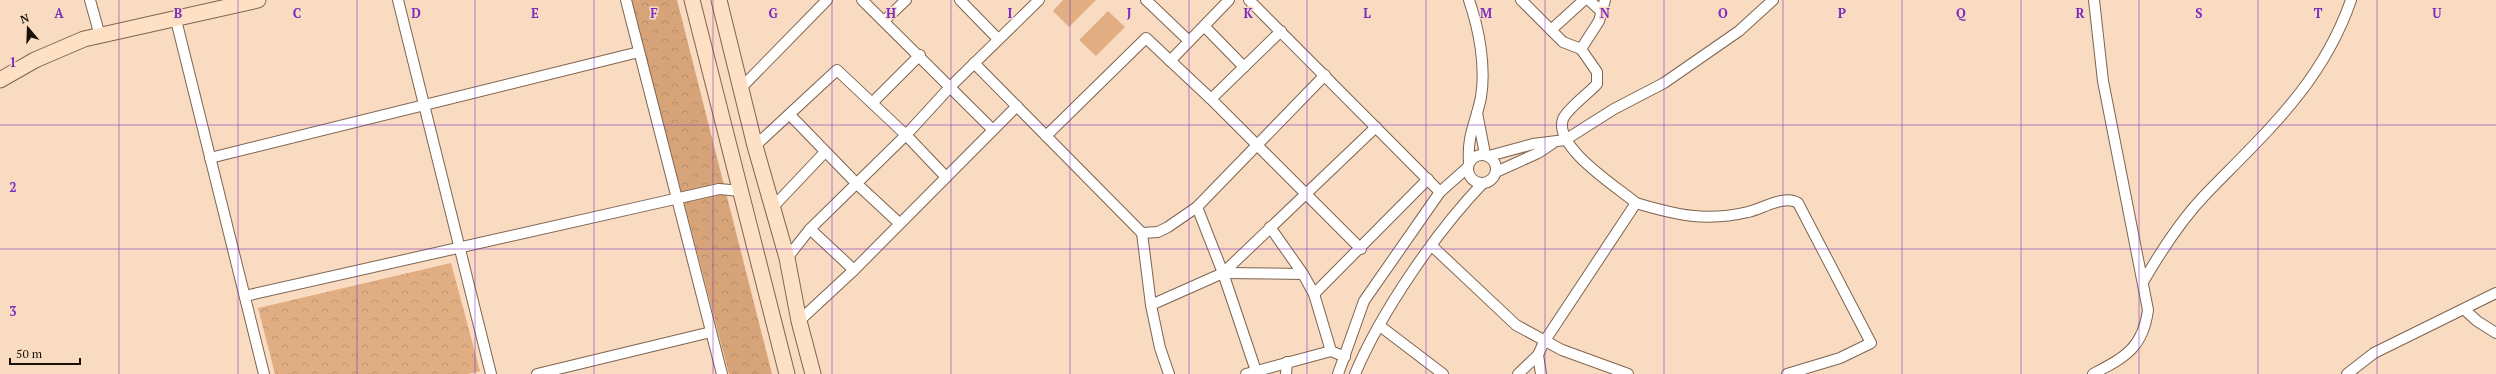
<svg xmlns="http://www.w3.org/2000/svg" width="2496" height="374" font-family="'PT Serif',serif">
<defs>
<pattern id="forest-crowns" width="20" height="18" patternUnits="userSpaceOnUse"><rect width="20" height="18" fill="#d7a479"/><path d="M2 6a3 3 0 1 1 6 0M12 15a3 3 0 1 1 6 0" fill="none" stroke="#b88c67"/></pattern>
<pattern id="park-crowns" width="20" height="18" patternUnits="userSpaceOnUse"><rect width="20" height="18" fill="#e0ae82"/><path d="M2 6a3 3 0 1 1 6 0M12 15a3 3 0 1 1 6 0" fill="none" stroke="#c0956f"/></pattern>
</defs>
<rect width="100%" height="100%" fill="#f9dbc2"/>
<polygon fill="url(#forest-crowns)" points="631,0 677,0 772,374 729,374"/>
<polygon fill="url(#park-crowns)" points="451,263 480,371 468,374 275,374 258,308"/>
<g fill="#e0ae82">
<polygon points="1063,0 1096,0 1069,27 1053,11"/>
<polygon points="1108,11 1125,27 1096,56 1079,40"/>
</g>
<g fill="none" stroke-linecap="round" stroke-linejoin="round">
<defs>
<g id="street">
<polyline points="90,0 100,36"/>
<polyline points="398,0 491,374"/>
<polyline points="626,0 722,374"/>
<polyline points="862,0 993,130"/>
<polyline points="960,0 998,39"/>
<polyline points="1146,0 1189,41"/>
<polyline points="1249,0 1440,192"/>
<polyline points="1521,0 1563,42 1581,49"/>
<polyline points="1589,0 1602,12"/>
<polyline points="176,20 264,374"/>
<polyline points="884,21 906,0"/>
<polyline points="1204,26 1244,67"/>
<polyline points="1551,30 1584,0"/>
<polyline points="1170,61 1229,0"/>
<polyline points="974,63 1142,233 1151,305 1160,348 1169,374"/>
<polyline points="741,88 827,0"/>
<polyline points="1211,99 1281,31"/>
<polyline points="872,103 920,55"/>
<polyline points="1477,113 1485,154"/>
<polyline points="790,115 857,184 899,223"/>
<polyline points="1046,136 1146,38 1211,99 1361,249"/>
<polyline points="755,146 837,70 906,135 946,177"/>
<circle cx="1482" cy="169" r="14"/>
<polyline points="1489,156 1533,144 1565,140 1614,109 1664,83 1739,31 1773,0"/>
<polyline points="210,158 639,52"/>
<path d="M 1469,162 C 1467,134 1476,123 1481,97 C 1486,66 1479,29 1469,0"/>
<polyline points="1496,172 1538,153 1553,143"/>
<path d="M 1636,203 C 1676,215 1706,222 1748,212 C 1762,209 1785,194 1798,203 L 1871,343 L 1840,358 L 1787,374"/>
<polyline points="1197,207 1223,273 1256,371"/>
<polyline points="772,208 825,152"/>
<polyline points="1270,227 1303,274 1314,294 1331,351 1345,357"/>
<polyline points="810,229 854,270"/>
<polyline points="1142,233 1158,232 1168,227 1197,207 1325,75"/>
<polyline points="1432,246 1516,325 1562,350 1628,374"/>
<polyline points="787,258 810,229 906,135 950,87 1039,0"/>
<polyline points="1223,273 1303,274"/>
<path d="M 2143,282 C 2161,251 2180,221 2205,195 C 2265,133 2322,84 2351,0"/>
<polyline points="1314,294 1428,179"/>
<polyline points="245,296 719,189 741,191"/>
<polyline points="1151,305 1223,273 1376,127"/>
<polyline points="2465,310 2477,321 2496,333"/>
<polyline points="799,321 854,270 1017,106"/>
<polyline points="1380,326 1443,374"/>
<polyline points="537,374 711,332"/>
<polyline points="1246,374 1331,351"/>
<polyline points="1286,374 1287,362"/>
<polyline points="1338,374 1364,301 1440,192 1467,168"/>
<path d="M 1355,374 C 1381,312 1436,232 1483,183"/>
<polyline points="1518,374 1538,355"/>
<path d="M 1541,374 L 1538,355 L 1544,342 L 1636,203 C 1617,187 1553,147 1563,119 C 1567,109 1589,93 1597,84 L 1597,72 L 1581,49 L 1599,21 L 1605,0"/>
<path d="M 2093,374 C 2125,357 2143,348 2148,310 L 2103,81 L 2094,0"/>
<polyline points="2347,374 2374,353 2496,293"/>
</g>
<g id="secondary">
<polyline points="692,0 787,374"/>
<polyline points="719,0 755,146 787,258 799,321 813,374"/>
<polyline points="0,80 35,60 84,39 258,0"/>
</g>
</defs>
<use href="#street" stroke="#7e644f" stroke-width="12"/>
<use href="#secondary" stroke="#7e644f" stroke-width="17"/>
<use href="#street" stroke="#fff" stroke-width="10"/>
<use href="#secondary" stroke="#fee1c4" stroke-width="15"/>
</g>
<path fill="none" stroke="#7b2cbf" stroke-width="1" stroke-opacity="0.55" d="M 119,0 L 119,374M 238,0 L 238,374M 357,0 L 357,374M 475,0 L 475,374M 594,0 L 594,374M 713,0 L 713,374M 832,0 L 832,374M 951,0 L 951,374M 1070,0 L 1070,374M 1189,0 L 1189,374M 1307,0 L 1307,374M 1426,0 L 1426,374M 1545,0 L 1545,374M 1664,0 L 1664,374M 1783,0 L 1783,374M 1902,0 L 1902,374M 2021,0 L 2021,374M 2139,0 L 2139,374M 2258,0 L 2258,374M 2377,0 L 2377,374M 0,125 L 2496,125M 0,249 L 2496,249"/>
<g font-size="13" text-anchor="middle" font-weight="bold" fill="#7b2cbf" stroke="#f9dbc2" stroke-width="3" stroke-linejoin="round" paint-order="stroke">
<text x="59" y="18">A</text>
<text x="178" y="18">B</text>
<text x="297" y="18">C</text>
<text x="416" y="18">D</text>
<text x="535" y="18">E</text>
<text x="654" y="18">F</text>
<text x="773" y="18">G</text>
<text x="891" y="18">H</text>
<text x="1010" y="18">I</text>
<text x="1129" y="18">J</text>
<text x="1248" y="18">K</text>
<text x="1367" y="18">L</text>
<text x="1486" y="18">M</text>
<text x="1605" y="18">N</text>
<text x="1723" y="18">O</text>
<text x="1842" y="18">P</text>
<text x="1961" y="18">Q</text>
<text x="2080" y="18">R</text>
<text x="2199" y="18">S</text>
<text x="2318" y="18">T</text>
<text x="2437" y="18">U</text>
<text x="13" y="67">1</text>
<text x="13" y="192">2</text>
<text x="13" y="316">3</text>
</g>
<g transform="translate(28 28) rotate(341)" stroke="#f9dbc2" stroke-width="3" paint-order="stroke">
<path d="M0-3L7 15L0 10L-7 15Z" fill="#191007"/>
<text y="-6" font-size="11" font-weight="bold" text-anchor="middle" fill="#191007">N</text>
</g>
<path d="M10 358v6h70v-6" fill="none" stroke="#191007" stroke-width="2"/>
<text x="16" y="358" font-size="12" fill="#191007" stroke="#f9dbc2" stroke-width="3" paint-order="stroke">50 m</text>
</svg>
